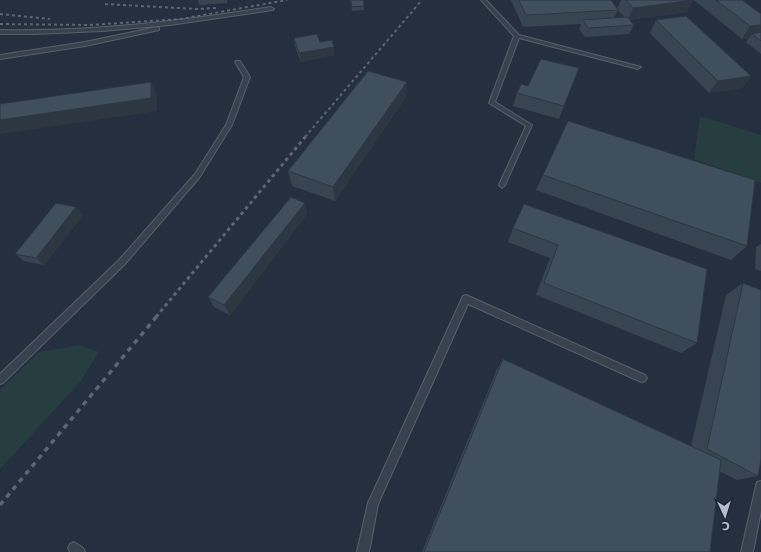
<svg xmlns="http://www.w3.org/2000/svg" width="761" height="552" font-family="'DejaVu Sans',sans-serif">
<rect width="100%" height="100%" fill="#24303f"/>
<g fill="#263e40">
<polygon points="700,116 761,135 761,183 694,159"/>
<polygon points="79,345 99,352 80,382 0,469 0,390 39,352"/>
</g>
<g fill="none" stroke-linecap="round" stroke-linejoin="round">
<defs>
<g id="lane">
<polygon points="481,0 486,0 519,35 641,67 638,69 519,38 495,102 532,125 505,185 502,188 499,185 526,126 489,103 514,36"/>
<path d="M 271,7 L 274,9 L 273,10 L 170,25 L 102,31 L 34,34 L 0,34 L 0,30 C 91,32 181,21 271,7 Z"/>
<polygon points="157,27 159,28 159,30 85,46 0,59 0,55 85,42"/>
<polygon points="236,61 240,61 250,77 232,125 199,178 125,264 3,383 0,384 0,374 119,260 195,174 226,125 244,77 235,62"/>
<polygon points="466,295 645,375 647,378 645,381 642,382 639,381 468,304 378,504 369,552 357,552 368,503 463,296"/>
<polygon points="761,481 761,511 753,552 741,552 756,486 757,482"/>
<polygon points="74,542 83,548 85,552 70,552 68,548 70,544"/>
</g>
</defs>
<use href="#lane" stroke="#56606d" stroke-width="2"/>
<use href="#lane" fill="#38424f" fill-rule="evenodd"/>
<g stroke="#5a6676" stroke-width="2" stroke-dasharray="3 3" stroke-linecap="butt">
<polyline points="105,4 196,9 218,8"/>
<polyline points="0,14 50,19"/>
<polyline points="0,24 90,25 181,19 287,0"/>
<polyline points="305,137 422,0"/>
</g>
<polyline stroke="#5a6676" stroke-width="3" stroke-dasharray="3.5 3.5" stroke-linecap="butt" points="156,317 306,136"/>
<polyline stroke="#5a6676" stroke-width="3.5" stroke-dasharray="5 5" stroke-linecap="butt" points="0,505 157,316"/>
</g>
<g fill="#374451" fill-rule="evenodd">
<polygon points="198,0 227,0 227,3 199,5"/>
<polygon points="350,0 363,0 364,10 352,11"/>
<path d="M 511,0 L 611,0 L 617,9 L 621,0 L 693,0 L 686,12 L 629,20 L 634,25 L 629,34 L 585,37 L 579,29 L 581,24 L 523,27 ZM 618,10 L 624,17 L 614,18 Z"/>
<polygon points="694,0 742,0 761,14 761,54 746,42 749,38 742,39"/>
<polygon points="656,20 751,76 742,88 709,93 650,33"/>
<polygon points="294,38 320,42 335,55 301,62 295,47"/>
<polygon points="517,93 564,106 559,119 513,106"/>
<polygon points="406,97 335,201 292,186 288,171"/>
<polygon points="543,175 747,246 731,260 536,190"/>
<polygon points="305,203 307,214 230,315 214,307 208,297"/>
<polygon points="76,207 83,215 44,265 24,261 15,254"/>
<polygon points="513,228 707,269 697,343 681,353 536,295 550,258 508,242"/>
<polygon points="761,244 761,271 755,269 756,247"/>
<polygon points="743,283 758,476 737,480 719,471 710,552 422,552 497,369 503,359 691,446 726,295"/>
</g>
<g fill="#2d3742">
<polygon points="693,0 686,12 628,20 633,8"/>
<polygon points="761,25 761,36 752,34 749,38 742,39 750,26"/>
<polygon points="334,47 335,55 301,62 299,53"/>
<polygon points="751,76 742,88 709,93 718,81"/>
<polygon points="151,82 157,95 157,111 0,134 0,120"/>
<polygon points="407,82 406,97 335,201 333,187"/>
<polygon points="305,203 307,214 230,315 224,305"/>
<polygon points="76,207 83,215 44,265 36,258"/>
</g>
<g fill="#404f5e" stroke="#2d3742">
<polygon points="351,0 363,0 364,6 352,7"/>
<polygon points="519,0 611,0 618,10 526,15"/>
<polygon points="626,0 693,0 633,8"/>
<polygon points="716,0 742,0 761,14 761,25 750,26"/>
<polygon points="686,16 751,76 718,81 656,20"/>
<polygon points="627,17 634,25 588,28 583,20"/>
<polygon points="761,32 761,41 752,34"/>
<polygon points="317,34 320,42 332,40 334,47 299,53 294,38"/>
<polygon points="541,59 579,68 564,106 517,93 521,84 528,86"/>
<polygon points="368,71 407,82 333,187 288,171"/>
<polygon points="151,82 151,98 0,120 0,104"/>
<polygon points="568,121 755,180 747,246 543,175"/>
<polygon points="291,197 305,203 224,305 208,297"/>
<polygon points="56,203 76,207 36,258 15,254"/>
<polygon points="524,204 707,269 697,343 544,283 558,245 513,228"/>
<polygon points="743,283 761,290 761,459 758,476 707,449"/>
<polygon points="503,359 721,460 710,552 424,552"/>
</g>
<g transform="translate(725 516) rotate(176)" stroke="#1d2734" stroke-width="3" paint-order="stroke">
<path d="M0-3L7 15L0 10L-7 15Z" fill="#b5bdca"/>
<text y="-6" font-size="11" font-weight="bold" text-anchor="middle" fill="#b5bdca">С</text>
</g>
</svg>
